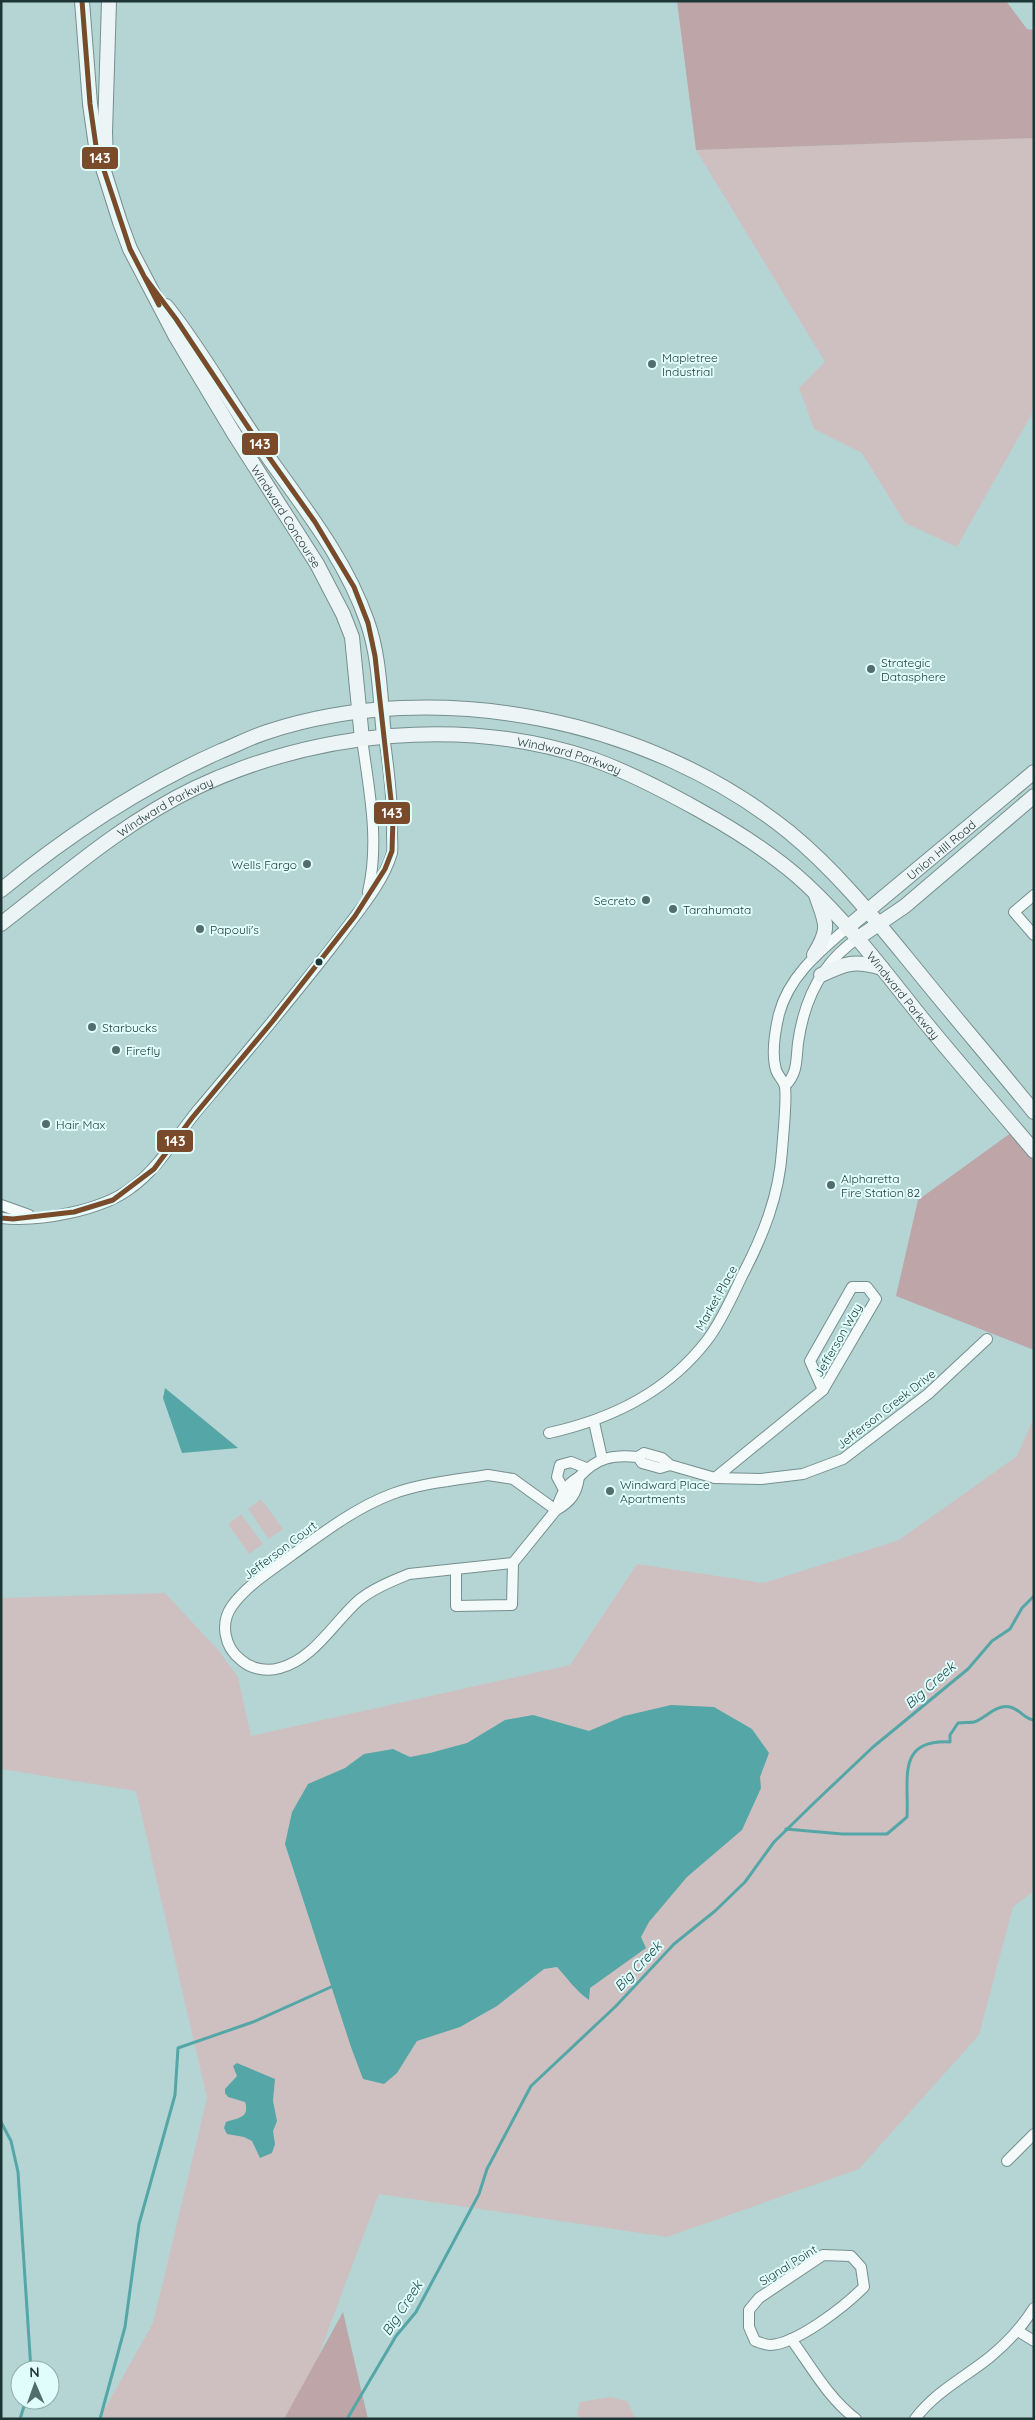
<svg xmlns="http://www.w3.org/2000/svg" width="1035" height="2420" font-family="Quicksand,sans-serif">
<rect width="100%" height="100%" fill="#b4d5d4"/>
<g fill="#cec0c1">
<polygon points="1034,138 1034,410 957,547 905,523 862,453 814,429 799,388 825,362 696,150"/>
<polygon points="1034,1417 1034,1891 1013,1907 979,2035 859,2169 667,2237 379,2194 295,2419 99,2419 153,2323 207,2098 136,1791 1,1769 1,1598 165,1593 219,1651 238,1677 251,1736 570,1665 637,1564 764,1583 899,1540 1017,1456"/>
<polygon points="261,1499 283,1529 269,1539 248,1509"/>
<polygon points="241,1514 263,1544 249,1554 228,1524"/>
<polygon points="610,2397 627,2401 636,2419 578,2419 577,2412 580,2402"/>
</g>
<g fill="#bea5a8">
<polygon points="677,1 1006,1 1027,29 1034,30 1034,138 696,150"/>
<polygon points="1015,1130 1034,1153 1034,1350 896,1296 918,1200"/>
<polygon points="343,2312 368,2419 284,2419"/>
</g>
<g fill="#55a6a6">
<polygon points="165,1388 238,1448 182,1453 163,1398"/>
<path d="M 671,1705 L 714,1707 L 752,1729 L 769,1753 L 760,1777 L 761,1788 L 742,1830 L 687,1877 L 649,1922 L 641,1937 L 646,1948 L 590,1988 L 589,2000 C 575,1990 569,1980 557,1967 L 544,1969 L 497,2006 L 460,2027 L 417,2041 L 397,2073 L 384,2084 L 363,2079 L 351,2047 L 285,1844 L 292,1812 L 308,1784 L 345,1768 L 364,1754 L 393,1749 L 410,1757 L 430,1753 L 467,1743 L 505,1720 L 533,1715 L 589,1731 L 624,1716 Z"/>
<path d="M 237,2063 L 275,2079 L 273,2101 L 277,2121 L 273,2131 L 275,2144 L 272,2153 L 260,2158 L 252,2141 L 244,2137 L 227,2134 L 224,2128 L 226,2122 C 238,2118 250,2118 245,2102 L 228,2097 L 225,2093 L 225,2089 L 237,2076 L 233,2066 Z"/>
</g>
<g fill="none" stroke-linecap="round" stroke-linejoin="round">
<g stroke="#55a6a6" stroke-width="3">
<path d="M 786,1829 L 842,1834 L 887,1834 L 907,1817 C 909,1779 896,1739 950,1742 L 950,1735 L 958,1723 C 963,1722 969,1723 974,1722 C 986,1718 996,1704 1010,1707 C 1020,1709 1024,1719 1034,1720"/>
<polyline points="1,2122 11,2141 18,2172 31,2370"/>
<polyline points="20,2419 26,2400"/>
<polyline points="100,2419 125,2327 139,2224 175,2095 178,2048 253,2022 331,1987"/>
<polyline points="347,2419 396,2336 416,2312 479,2194 487,2169 531,2086 616,2006 674,1944 715,1911 745,1882 774,1842 815,1802 873,1747 968,1669 992,1641 1010,1629 1022,1608 1034,1596"/>
</g>
<defs>
<g id="street">
<path d="M 362,739 C 369,790 380,841 368,892"/>
<polyline points="1034,895 1014,912 1034,935"/>
<path d="M 785,1086 C 798,1073 796,1060 798,1043 C 804,1000 821,963 858,938"/>
<polyline points="1,1205 29,1215"/>
<path d="M 1,1218 C 39,1222 101,1211 131,1188 C 159,1168 175,1138 197,1111 C 245,1054 293,998 338,939 C 357,913 383,884 392,853 C 393,847 392,840 392,834 C 393,801 389,769 384,736"/>
<polygon points="852,1287 867,1287 876,1299 823,1390 810,1361"/>
<polyline points="594,1422 602,1458"/>
<path d="M 549,1433 C 612,1419 668,1392 708,1339 C 722,1320 732,1297 742,1276 C 763,1236 779,1196 782,1151 C 783,1137 787,1099 785,1087 C 784,1081 778,1076 776,1070 C 771,1053 775,1031 779,1014 C 789,976 819,952 848,927"/>
<polygon points="644,1453 662,1458 670,1465 660,1468 642,1463 638,1457"/>
<polyline points="670,1465 715,1478 761,1479 803,1474 843,1459 928,1394 987,1339"/>
<path d="M 488,1475 L 513,1479 L 556,1510 L 513,1563 L 409,1574 C 392,1581 374,1588 359,1600 C 334,1622 314,1659 280,1668 C 267,1672 251,1669 241,1660 C 224,1647 220,1623 232,1606 C 247,1585 272,1570 292,1555 C 324,1532 355,1508 392,1494 C 422,1483 455,1480 488,1475 Z"/>
<path d="M 579,1477 C 577,1493 571,1502 556,1510 C 561,1495 565,1485 579,1477 Z"/>
<path d="M 579,1477 C 596,1458 613,1454 638,1457"/>
<polyline points="715,1478 823,1390"/>
<polyline points="568,1492 564,1490 557,1477 560,1465 571,1462 586,1468"/>
<polyline points="456,1569 456,1606 512,1605 513,1563"/>
<polyline points="1007,2161 1034,2134"/>
<path d="M 823,2255 L 851,2256 L 861,2267 L 864,2287 C 845,2306 797,2344 770,2345 C 765,2345 759,2342 755,2341 L 749,2327 L 749,2310 L 759,2298 Z"/>
<polyline points="1018,2331 1034,2341"/>
<path d="M 791,2339 C 811,2366 828,2398 856,2419"/>
<path d="M 915,2419 C 935,2392 964,2378 990,2357 C 1007,2343 1022,2327 1034,2308"/>
</g>
<g id="secondary">
<path id="s1" d="M 82,1 L 90,104 L 96,146 L 120,222 L 130,249 L 176,337 L 233,432 L 317,564 L 343,614 L 352,637 L 362,739"/>
<polyline points="106,161 105,132 109,1"/>
<path d="M 166,306 C 199,347 225,394 255,438 C 295,497 343,552 367,621 C 380,657 380,698 384,736"/>
<path d="M 1,890 C 68,835 142,786 221,751 C 236,745 251,737 267,732 C 438,676 649,719 789,832 C 839,873 878,923 919,973 C 957,1020 996,1065 1034,1112"/>
<path id="s2" d="M 1,924 C 63,876 124,822 195,788 C 316,731 465,716 592,759 C 629,772 665,791 699,810 C 735,830 777,857 807,885 C 851,926 887,975 925,1022 C 961,1066 998,1108 1034,1151"/>
<path id="s3" d="M 848,927 L 1034,772"/>
<polyline points="858,938 905,906 1034,796"/>
<path d="M 814,955 C 831,927 826,924 816,895"/>
<path d="M 821,975 C 846,963 854,960 882,968"/>
</g>
</defs>
<use href="#street" stroke="#758f8e" stroke-width="12"/>
<use href="#secondary" stroke="#758f8e" stroke-width="16"/>
<use href="#street" stroke="#f4f9f9" stroke-width="10"/>
<use href="#secondary" stroke="#edf4f5" stroke-width="14"/>
<defs>
<g id="bus-1">
<polyline points="82,1 90,104 96,146 130,249 159,305"/>
<polyline points="1,1218 13,1219 74,1212 113,1200 154,1169 192,1118 272,1022 355,916 385,869 392,851 393,818 375,656 368,623 354,587 315,522 256,439 176,319 146,279"/>
</g>
</defs>
<use href="#bus-1" stroke="#e0fdfc" stroke-width="9"/>
<use href="#bus-1" stroke="#7a4b2a" stroke-width="5"/>
</g>
<g fill="#526d6d" stroke="#e0fdfc" stroke-width="2">
<circle cx="652" cy="364" r="5"/>
<circle cx="871" cy="669" r="5"/>
<circle cx="307" cy="864" r="5"/>
<circle cx="646" cy="900" r="5"/>
<circle cx="673" cy="909" r="5"/>
<circle cx="200" cy="929" r="5"/>
<circle cx="92" cy="1027" r="5"/>
<circle cx="116" cy="1050" r="5"/>
<circle cx="46" cy="1124" r="5"/>
<circle cx="831" cy="1185" r="5"/>
<circle cx="610" cy="1491" r="5"/>
</g>
<circle fill="#1d3535" stroke="#e0fdfc" stroke-width="2" cx="319" cy="962" r="4.5"/>
<g text-anchor="middle" dominant-baseline="central" stroke-width="4" stroke-linejoin="round" paint-order="stroke">
<g font-size="12" fill="#1d3535" stroke="#e0fdfc" text-anchor="start">
<text x="662" y="357">Mapletree<tspan x="662" dy="14">Industrial</tspan></text>
<text x="881" y="662">Strategic<tspan x="881" dy="14">Datasphere</tspan></text>
<text x="297" y="864" text-anchor="end">Wells Fargo</text>
<text x="636" y="900" text-anchor="end">Secreto</text>
<text x="683" y="909">Tarahumata</text>
<text x="210" y="929">Papouli's</text>
<text x="102" y="1027">Starbucks</text>
<text x="126" y="1050">Firefly</text>
<text x="56" y="1124">Hair Max</text>
<text x="841" y="1178">Alpharetta<tspan x="841" dy="14">Fire Station 82</tspan></text>
<text x="620" y="1484">Windward Place<tspan x="620" dy="14">Apartments</tspan></text>
</g>
<g font-size="12" fill="#1d3535" stroke="#e0fdfc">
<text stroke="none"><textPath href="#s1" startOffset="564">Windward Concourse</textPath></text>
<text stroke="none"><textPath href="#s2" startOffset="622">Windward Parkway</textPath></text>
<text stroke="none"><textPath href="#s2" startOffset="202">Windward Parkway</textPath></text>
<text stroke="none"><textPath href="#s3" startOffset="121">Union Hill Road</textPath></text>
<text stroke="none"><textPath href="#s2" startOffset="1042">Windward Parkway</textPath></text>
<text transform="translate(716 1298) rotate(-61)">Market Place</text>
<text transform="translate(838 1340) rotate(-60)">Jefferson Way</text>
<text transform="translate(886 1409) rotate(-38)">Jefferson Creek Drive</text>
<text transform="translate(280 1550) rotate(-37)">Jefferson Court</text>
<text transform="translate(788 2265) rotate(-32)">Signal Point</text>
</g>
<g font-size="14" font-style="italic" fill="#234e4e" stroke="#e0fdfc">
<text transform="translate(930 1685) rotate(-42)">Big Creek</text>
<text transform="translate(638 1966) rotate(-47)">Big Creek</text>
<text transform="translate(402 2308) rotate(-57)">Big Creek</text>
</g>
</g>
<g stroke="#e0fdfc" stroke-width="2">
<rect x="81" y="146" width="38" height="24" rx="5" fill="#7a4b2a"/>
<rect x="241" y="432" width="38" height="24" rx="5" fill="#7a4b2a"/>
<rect x="373" y="801" width="38" height="24" rx="5" fill="#7a4b2a"/>
<rect x="156" y="1129" width="38" height="24" rx="5" fill="#7a4b2a"/>
</g>
<g font-size="14" text-anchor="middle" font-weight="bold" fill="#fff">
<text x="100" y="163">143</text>
<text x="260" y="449">143</text>
<text x="392" y="818">143</text>
<text x="175" y="1146">143</text>
</g>
<rect width="1035" height="2420" fill="none" stroke="#1d3535" stroke-width="5"/>
<g transform="translate(35 2385) rotate(358)"><circle r="24" fill="#e0fdfc" stroke="#92adac"/>
<path d="M0-4L9 19L0 12L-9 19Z" fill="#526d6d"/>
<text y="-8" font-size="14" font-weight="bold" text-anchor="middle" fill="#1d3535">N</text>
</g>
</svg>
